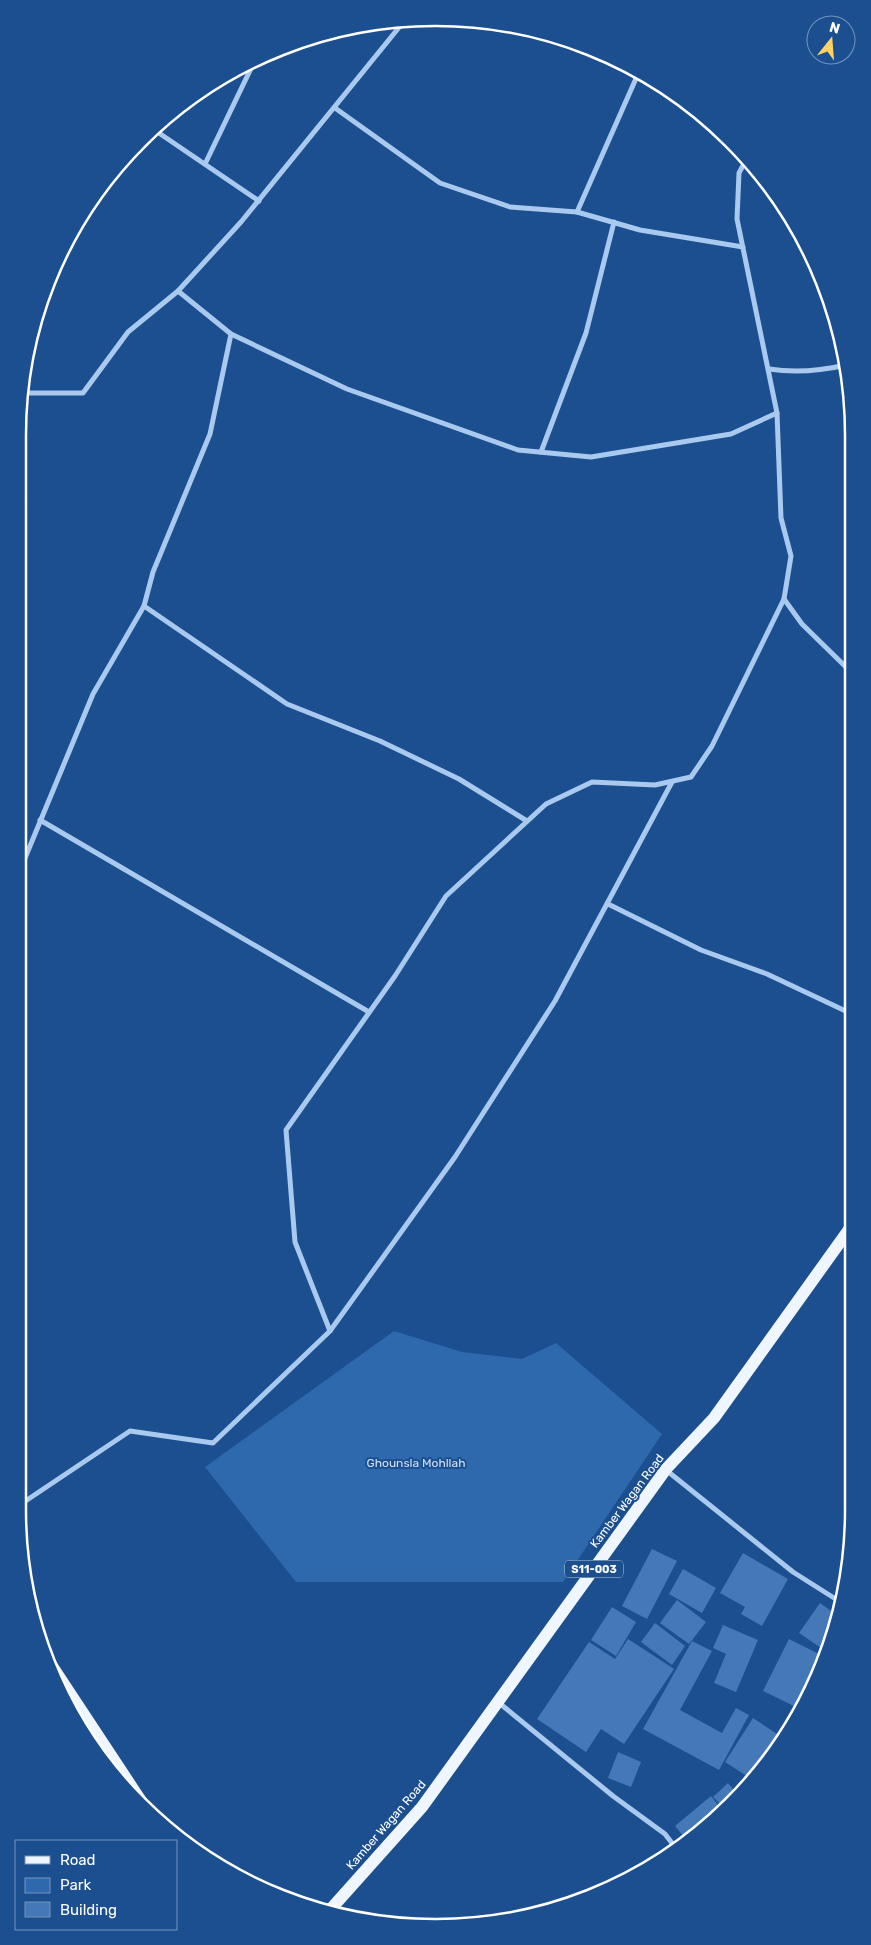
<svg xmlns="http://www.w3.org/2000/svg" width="871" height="1945" font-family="Rubik,sans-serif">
<rect width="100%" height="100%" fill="#1b4f8f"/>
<polygon fill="#2e69ad" points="394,1331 462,1352 522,1359 556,1343 662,1434 563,1582 296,1582 205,1467"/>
<g fill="#4478b7">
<polygon points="652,1549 677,1561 647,1619 622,1606"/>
<polygon points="743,1553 788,1579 762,1626 741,1614 745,1607 720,1593"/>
<polygon points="683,1569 716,1588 702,1613 669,1594"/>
<polygon points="677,1600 706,1622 689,1644 660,1623"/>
<polygon points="820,1603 838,1616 827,1652 799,1633"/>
<polygon points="612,1607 636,1622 616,1656 591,1640"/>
<polygon points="655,1623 685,1646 672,1665 641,1642"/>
<polygon points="723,1625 758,1640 736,1692 714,1683 726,1654 713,1648"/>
<polygon points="628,1639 674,1669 624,1744 601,1729 586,1752 537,1719 589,1642 615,1659"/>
<polygon points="789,1639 825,1657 822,1669 798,1708 763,1691"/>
<polygon points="692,1641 712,1651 680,1710 722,1733 736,1708 749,1715 719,1770 643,1729"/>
<polygon points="753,1718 780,1736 753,1780 725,1762"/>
<polygon points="618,1752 641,1762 631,1787 608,1778"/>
<polygon points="728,1783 738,1795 723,1807 713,1797"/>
<polygon points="711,1796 721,1809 685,1838 675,1826"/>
</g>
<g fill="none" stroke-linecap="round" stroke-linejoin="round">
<g stroke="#a9c9ee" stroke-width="5">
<polyline points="335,108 440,183 510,207 577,212 640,230 743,247"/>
<polyline points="153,129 259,201"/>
<polyline points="205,164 255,60"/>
<polyline points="577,212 638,74"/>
<polyline points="178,291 231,334 347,389 518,450 591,457 731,434 777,413"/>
<path d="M 769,369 C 794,373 820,371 846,365"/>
<polyline points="22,393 83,393 128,332 178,291 241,222 405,20"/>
<polyline points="541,452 586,333 614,222"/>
<polyline points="784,599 802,624 851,672"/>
<polyline points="144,606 287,704 380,741 459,779 527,821"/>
<polyline points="40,820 369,1012"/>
<polyline points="18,875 93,694 144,606 153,572 210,434 231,334"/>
<polyline points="608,904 701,950 767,974 852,1014"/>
<polyline points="330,1331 295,1242 286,1130 395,976 446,896 546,804 592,782 655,785 691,777 712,746 784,599 791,556 781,518 777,413 737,219 739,173 746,160"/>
<polyline points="666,1470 793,1572 842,1603"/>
<polyline points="18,1506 130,1431 213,1443 330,1331 455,1157 555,1001 672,782"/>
<polyline points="498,1702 613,1796 665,1834 675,1847"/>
</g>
<g stroke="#f0f6ff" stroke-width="12">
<polyline points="46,1657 141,1801"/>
<polyline points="330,1910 422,1807 666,1469 714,1418 853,1224"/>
</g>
</g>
<g text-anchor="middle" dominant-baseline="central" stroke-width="4" stroke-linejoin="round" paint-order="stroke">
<rect fill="#1b4f8f" stroke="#bbcadd" stroke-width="1" x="565" y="1560.5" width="58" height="17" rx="4"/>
<g font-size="11" font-weight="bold" fill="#fff">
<text x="594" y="1569">S11-003</text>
</g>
<g font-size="12" fill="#cfe3fa" stroke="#1b4f8f">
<text x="416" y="1463">Ghounsla Mohllah</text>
</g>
<g font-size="12" fill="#fff" stroke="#1b4f8f">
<text transform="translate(627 1501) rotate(-53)">Kamber Wagan Road</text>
<text transform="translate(386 1825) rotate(-49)">Kamber Wagan Road</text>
</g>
</g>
<path d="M0 0H871V1945H0ZM435 26H436A409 409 0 0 1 845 435V1510A409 409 0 0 1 436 1919H435A409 409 0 0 1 26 1510V435A409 409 0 0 1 435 26Z" fill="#1b4f8f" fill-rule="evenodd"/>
<path fill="none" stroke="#fff" stroke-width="2.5" d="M435 26H436A409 409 0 0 1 845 435V1510A409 409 0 0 1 436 1919H435A409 409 0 0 1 26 1510V435A409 409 0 0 1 435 26Z"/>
<rect x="15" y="1840" width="162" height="90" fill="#1b4f8f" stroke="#7695bc"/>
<rect x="25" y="1856" width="25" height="8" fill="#f0f6ff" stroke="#7695bc"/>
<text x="60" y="1865" font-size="15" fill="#ffffff">Road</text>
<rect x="25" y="1878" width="25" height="15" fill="#2e69ad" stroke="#7695bc"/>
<text x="60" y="1890" font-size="15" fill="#ffffff">Park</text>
<rect x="25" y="1902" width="25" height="15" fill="#4478b7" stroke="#7695bc"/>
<text x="60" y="1915" font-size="15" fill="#ffffff">Building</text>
<g transform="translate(831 40) rotate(17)"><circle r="24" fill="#1b4f8f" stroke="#7695bc"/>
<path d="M0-4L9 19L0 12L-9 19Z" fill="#ffd166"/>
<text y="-8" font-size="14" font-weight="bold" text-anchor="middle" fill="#ffffff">N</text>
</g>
</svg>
